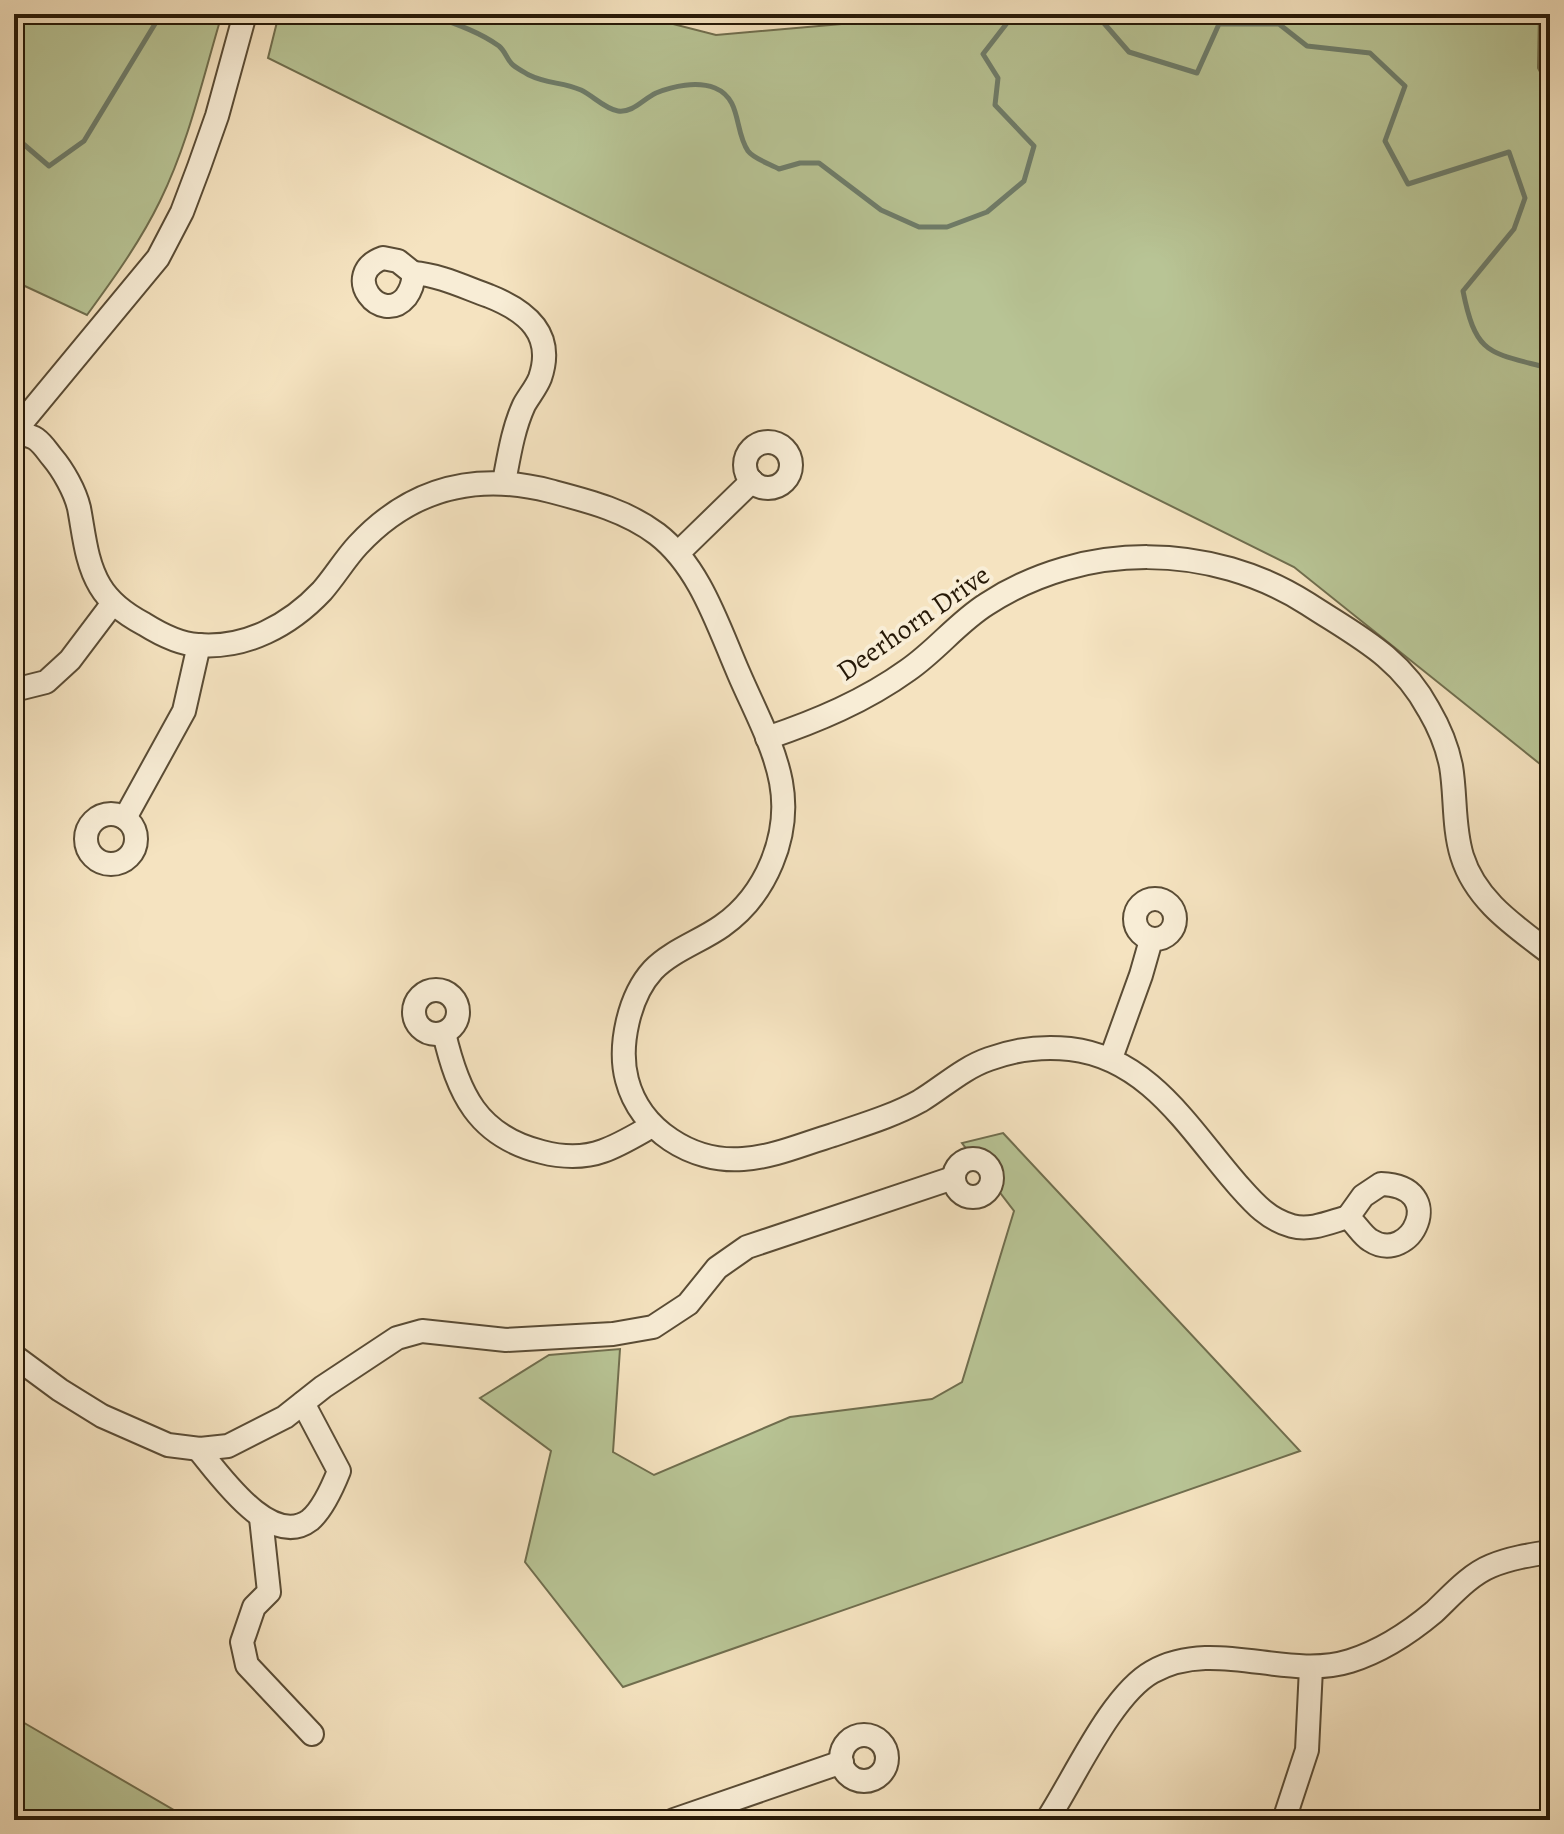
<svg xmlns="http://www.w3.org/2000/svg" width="1564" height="1834" font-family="Alegreya,serif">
<rect width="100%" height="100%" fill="#f5e3c0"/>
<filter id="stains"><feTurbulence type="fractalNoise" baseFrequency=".0025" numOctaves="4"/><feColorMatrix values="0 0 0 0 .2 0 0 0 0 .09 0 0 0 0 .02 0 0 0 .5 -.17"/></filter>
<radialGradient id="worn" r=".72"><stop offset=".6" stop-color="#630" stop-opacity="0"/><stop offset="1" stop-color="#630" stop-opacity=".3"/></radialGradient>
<g fill="#b8c495" stroke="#706e4e" stroke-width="2">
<path d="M 14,14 L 222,14 C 203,77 189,142 160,201 C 140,242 114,278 87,315 L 14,281 Z"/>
<polygon points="279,14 634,14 716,35 910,18 915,14 1539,14 1538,68 1550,91 1550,772 1294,567 268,58"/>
<polygon points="1003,1133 1300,1451 623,1687 525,1562 551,1451 480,1398 549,1355 620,1349 613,1452 654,1475 790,1417 932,1399 962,1382 1014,1211 962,1143"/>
<polygon points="14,1717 191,1820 14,1820"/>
</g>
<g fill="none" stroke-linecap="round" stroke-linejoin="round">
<g stroke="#6e7d6b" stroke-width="5">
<path d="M 428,14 C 453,23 478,31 499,46 C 506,52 507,60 513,65 C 518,69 524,72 529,75 C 547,84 563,82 581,90 C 592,95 605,109 618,111 C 633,113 643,99 656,93 C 673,86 697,81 715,88 C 742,99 734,131 748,151 C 754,159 770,164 779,169 L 800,163 L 819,163 L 881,210 L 919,227 L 947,227 L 987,212 L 1024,181 L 1034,146 L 995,105 L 998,78 L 983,54 L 1014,14"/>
<path d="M 1096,14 L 1129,52 L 1197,73 L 1219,24 L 1279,24 L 1307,46 L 1370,53 L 1405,86 L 1385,141 L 1408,184 L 1509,152 L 1525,198 L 1514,229 L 1463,291 C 1476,356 1489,352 1548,368 L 1550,381"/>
<polyline points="14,136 49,166 84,141 161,14"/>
<polyline points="1550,422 1550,439"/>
</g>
<defs>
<g id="minor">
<path d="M 383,258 L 398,261 L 413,273 C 414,282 411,290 406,297 C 381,327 339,274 383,258 Z"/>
<path d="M 413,273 C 440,275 464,287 489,296 C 527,311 555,334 540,378 C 536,388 529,396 524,405 C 513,429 509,456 504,482"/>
<path d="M 14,432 C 21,434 30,435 36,439 C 43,444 47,451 52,457 C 63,470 75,491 79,508 C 84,534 86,563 100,586 C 110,603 127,615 144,624 C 160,634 179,644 198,645 C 246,649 290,625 322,591 C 335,576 345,559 358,545 C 411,488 476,472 550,491 C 588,501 625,510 657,534 C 700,567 718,626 739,674 C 754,709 774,745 781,782 C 791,836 766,895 722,926 C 701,941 671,951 653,970 C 629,996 618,1046 627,1080 C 640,1130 692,1163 743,1159 C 774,1157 803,1144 833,1135 C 862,1125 893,1116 920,1101 C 943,1087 963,1068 989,1059 C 1016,1049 1042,1046 1070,1049 C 1149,1058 1189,1129 1237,1184 C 1253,1202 1267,1219 1292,1226 C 1311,1231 1330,1222 1348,1217"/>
<polyline points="14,432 158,258 182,212 199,167 217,116 245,14"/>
<circle cx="768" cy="465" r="23"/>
<polyline points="678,553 752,481"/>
<polyline points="14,690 46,682 70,660 113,603"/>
<path d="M 767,738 C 817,721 865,701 908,670 C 937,650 958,622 987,604 C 1084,541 1211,542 1308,604 C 1357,636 1400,656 1429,710 C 1439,727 1447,746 1451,766 C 1456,795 1453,827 1462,856 C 1476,901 1515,926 1550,953"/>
<circle cx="111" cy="839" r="25"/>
<polyline points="125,818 184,711 199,645"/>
<circle cx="1155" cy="919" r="20"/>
<circle cx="436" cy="1012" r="22"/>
<path d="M 444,1033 C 458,1093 477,1136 542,1152 C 561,1157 584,1158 603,1151 C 620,1145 636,1135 652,1126"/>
<polyline points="1111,1058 1141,975 1151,940"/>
<circle cx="973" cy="1178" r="19"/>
<path d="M 1381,1184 C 1450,1186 1411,1267 1370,1240 C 1362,1235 1356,1224 1348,1217 L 1363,1196 Z"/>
<polyline points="14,1356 60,1390 102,1416 168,1445 200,1449 228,1446 285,1417 323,1387 397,1338 422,1331 506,1340 613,1334 653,1327 688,1304 717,1268 747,1247 953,1178"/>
<path d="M 198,1449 C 219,1474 271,1550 310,1520 C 323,1509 333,1486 339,1471 L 303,1403"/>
<polyline points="261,1518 269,1592 254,1607 242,1642 247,1665 312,1734"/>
<circle cx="864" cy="1758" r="23"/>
<polyline points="674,1820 842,1762"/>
<path d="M 1047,1820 C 1074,1779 1111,1695 1152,1672 C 1214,1637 1286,1681 1350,1661 C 1382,1651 1409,1633 1434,1612 C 1451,1596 1469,1575 1491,1566 C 1510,1558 1530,1555 1550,1552"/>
<polyline points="1284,1820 1307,1750 1311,1668"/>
</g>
</defs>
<use href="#minor" stroke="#5a4c35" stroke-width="26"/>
<use href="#minor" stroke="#f8edd6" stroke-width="22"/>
</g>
<g text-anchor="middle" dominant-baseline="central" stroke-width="8" stroke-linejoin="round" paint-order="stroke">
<g font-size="28" fill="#271907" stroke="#f8edd6">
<text transform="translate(913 623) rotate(-35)">Deerhorn Drive</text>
</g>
</g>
<rect width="1564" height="1834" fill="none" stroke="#f5e3c0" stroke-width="48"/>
<rect x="16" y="16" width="1532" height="1802" fill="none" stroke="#271907" stroke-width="4"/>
<rect x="24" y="24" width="1516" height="1786" fill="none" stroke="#271907" stroke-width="2"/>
<rect width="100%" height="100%" filter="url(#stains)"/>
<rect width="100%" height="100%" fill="url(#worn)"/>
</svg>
